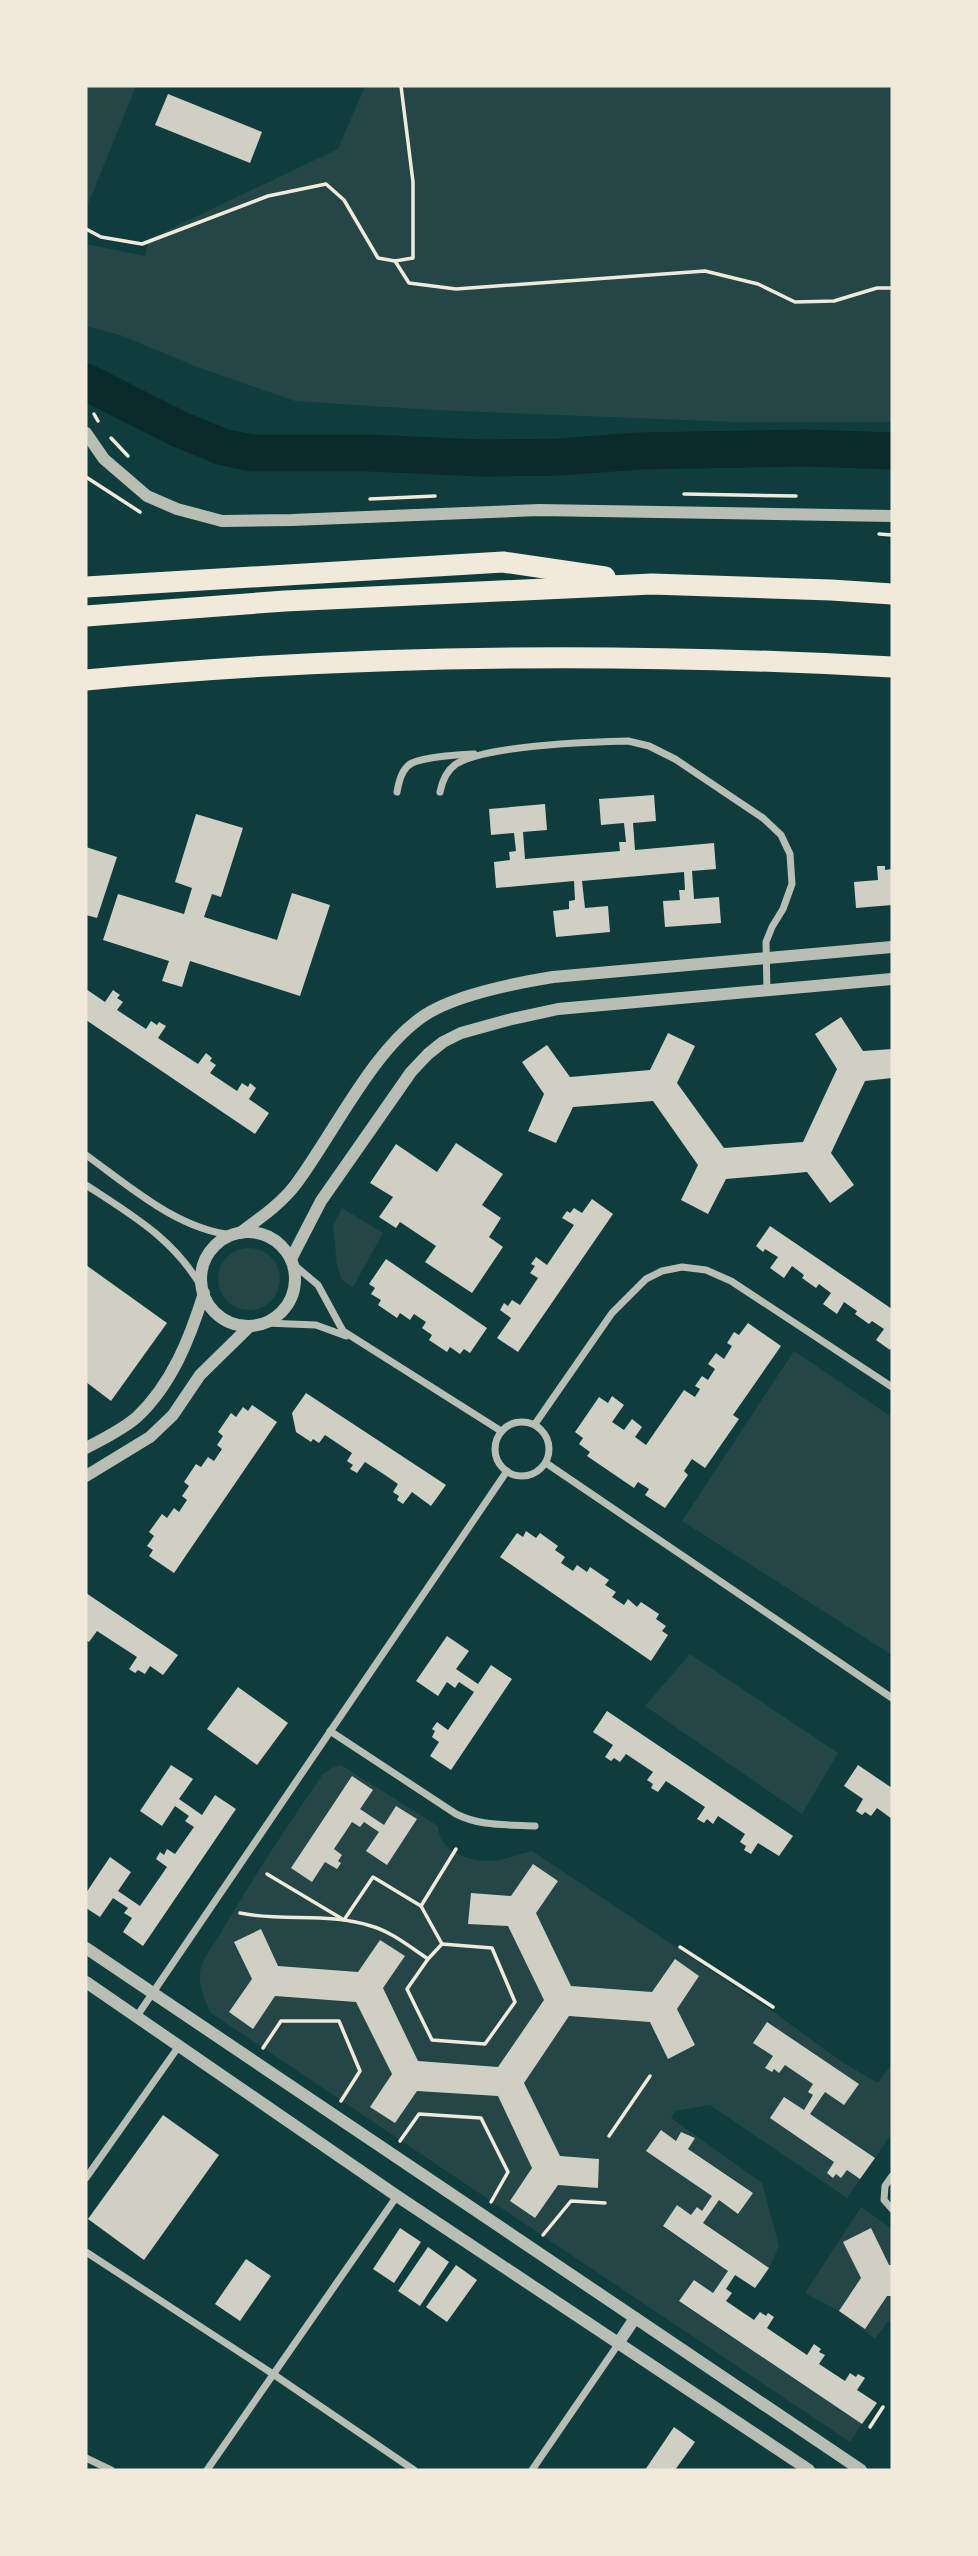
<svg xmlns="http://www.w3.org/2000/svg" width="978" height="2556" font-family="Helvetica,sans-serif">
<rect width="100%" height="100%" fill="#0f3d3e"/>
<g fill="#244646">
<polygon points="86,86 136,86 86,209"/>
<polygon points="365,86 892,86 892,422 735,422 433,410 295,401 200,368 120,335 86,326 86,244 145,256 149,239 338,149"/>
<polygon points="342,1208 383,1233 353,1287 342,1280 337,1265 333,1226"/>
<circle cx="249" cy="1279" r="31"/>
<polygon points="794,1351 892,1417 892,1655 682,1521"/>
<polygon points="690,1654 838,1753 802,1814 645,1706"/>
<path d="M 341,1765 L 438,1826 C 439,1851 465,1860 488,1861 C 502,1861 518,1854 532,1851 L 772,2011 L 842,2062 L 878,2083 L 892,2064 L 892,2133 L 847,2198 L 710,2105 L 675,2111 L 671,2118 L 762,2183 L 779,2246 L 769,2268 L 703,2223 L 719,2200 L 738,2214 L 753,2193 L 688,2149 L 695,2137 L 681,2132 L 676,2141 L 661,2131 L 712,2196 L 702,2211 L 697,2207 L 691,2215 L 677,2205 L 663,2227 L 728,2271 L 713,2293 L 694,2280 L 679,2302 L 862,2424 L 850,2442 L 211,2013 C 204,2001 199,1986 200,1972 C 202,1958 216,1942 223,1929 C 254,1876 288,1825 323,1774 L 332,1768 Z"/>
<polygon points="861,2207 892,2229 892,2323 888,2321 875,2339 839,2311 805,2293"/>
</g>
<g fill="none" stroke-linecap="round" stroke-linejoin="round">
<polyline stroke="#0a2a2b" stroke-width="37" points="86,382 179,429 223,447 252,453 370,453 481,458 560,457 639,451 807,448 892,451"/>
</g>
<g fill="#cfcfc3">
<polygon points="168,94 262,132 250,163 155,125"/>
<polygon points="654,795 656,821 633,823 635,850 714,843 716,869 692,871 694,899 719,897 721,923 665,927 663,901 680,900 679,890 685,890 684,872 582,881 585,908 608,906 610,932 556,937 553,911 569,909 569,901 575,900 574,881 496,888 494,862 510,860 509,852 516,851 514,833 491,835 489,809 545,804 547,830 523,832 525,859 620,851 619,842 626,842 624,823 601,825 599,799"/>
<polygon points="196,814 243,828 221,897 212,894 204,917 277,940 292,893 330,905 300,996 190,961 182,987 162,981 169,961 103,940 118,894 184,914 192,888 175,882"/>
<polygon points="86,847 117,857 97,918 86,915"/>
<polygon points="877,866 885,866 885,870 892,869 892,905 856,908 854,882 878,880"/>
<polygon points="86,989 105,1002 113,990 120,995 117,998 123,1002 117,1010 146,1029 151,1021 157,1025 159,1022 166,1026 158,1038 198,1064 206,1053 212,1058 210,1061 216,1065 210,1073 237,1091 242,1083 248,1087 250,1083 256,1088 249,1099 269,1113 255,1134 86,1020"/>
<polygon points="841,1017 863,1051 892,1049 892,1078 865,1081 831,1153 854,1185 830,1203 807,1172 726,1179 708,1214 681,1200 698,1165 653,1101 573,1107 556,1143 528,1131 544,1094 522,1062 547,1045 570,1077 650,1070 668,1033 695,1046 677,1083 724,1148 803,1142 837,1069 815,1034"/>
<polygon points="456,1143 503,1174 482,1205 501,1218 489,1237 503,1247 472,1293 425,1262 436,1246 400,1222 396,1228 379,1217 393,1197 370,1183 396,1144 437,1172"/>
<polygon points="592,1199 613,1214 518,1352 497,1338 511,1318 500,1310 504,1303 508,1306 512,1300 520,1305 538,1278 530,1273 535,1266 531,1264 536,1257 547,1265 574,1225 562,1218 567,1211 570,1213 574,1208 582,1213"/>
<polygon points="770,1226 892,1309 892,1346 890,1350 876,1340 884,1329 872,1321 869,1324 855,1314 857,1311 844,1302 837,1314 823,1304 831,1293 819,1284 816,1288 802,1278 804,1275 792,1266 784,1278 770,1268 778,1257 765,1249 763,1252 756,1246"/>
<polygon points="386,1259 487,1328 470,1353 464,1349 460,1354 450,1347 447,1352 429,1340 432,1335 422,1328 426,1322 414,1314 410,1320 400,1313 397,1318 378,1305 381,1300 371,1294 375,1288 369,1284"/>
<polygon points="86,1265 167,1323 111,1401 86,1382"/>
<polygon points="748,1323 781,1346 733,1415 739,1419 705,1468 692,1459 684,1471 688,1475 665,1508 645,1495 649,1489 638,1482 634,1488 587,1456 590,1452 579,1444 583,1438 575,1432 599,1397 608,1403 612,1396 624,1405 612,1422 624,1430 632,1419 642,1427 635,1437 646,1445 684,1390 695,1397 700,1389 695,1386 702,1376 708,1380 715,1369 708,1364 716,1353 724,1359 732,1346 727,1343 734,1332 739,1335"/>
<polygon points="306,1393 446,1485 431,1506 412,1492 403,1504 397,1500 399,1496 393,1492 398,1484 385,1475 365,1462 357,1473 350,1469 353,1465 347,1461 352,1453 325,1435 319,1443 313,1439 311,1442 296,1432 292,1413"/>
<polygon points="252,1405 277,1422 174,1573 149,1556 153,1550 147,1546 154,1536 149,1532 162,1514 167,1518 174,1508 179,1512 187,1500 182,1496 189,1486 184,1482 196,1464 201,1467 208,1457 214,1461 222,1449 217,1445 223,1436 218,1432 231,1413 236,1417 243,1407 248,1411"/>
<polygon points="526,1531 536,1538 540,1533 558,1546 555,1550 565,1557 561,1563 573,1571 577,1565 587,1572 590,1567 609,1580 605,1585 616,1592 612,1597 624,1605 628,1599 637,1607 641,1602 659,1614 656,1619 666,1626 662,1631 668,1635 651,1661 500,1557 517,1533 523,1537"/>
<polygon points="86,1593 178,1655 163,1675 150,1666 145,1674 138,1670 135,1673 129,1669 137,1657 97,1631 89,1642 86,1640"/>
<polygon points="447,1636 469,1651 456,1669 478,1684 491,1665 512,1679 451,1770 430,1756 439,1742 432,1737 435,1731 432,1729 437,1722 448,1730 474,1692 459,1682 455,1688 447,1682 438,1696 416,1681"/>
<polygon points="238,1687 288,1723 257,1765 207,1729"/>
<polygon points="607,1711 793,1836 779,1856 758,1843 751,1854 744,1850 746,1846 740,1842 745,1834 718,1816 713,1824 707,1819 704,1823 697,1819 705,1807 666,1781 658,1792 651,1788 653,1784 647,1780 653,1772 626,1754 620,1762 614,1758 611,1761 605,1757 613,1745 593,1732"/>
<polygon points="171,1765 193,1779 179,1799 202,1815 215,1795 236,1809 143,1946 123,1932 132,1918 124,1913 128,1908 113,1898 100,1917 86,1908 86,1893 110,1857 131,1872 118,1891 140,1906 167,1867 156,1859 160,1852 164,1855 167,1849 175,1854 194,1827 185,1821 189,1816 175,1806 162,1826 140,1811"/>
<polygon points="858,1765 892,1788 892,1819 877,1808 871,1816 865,1812 862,1815 856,1811 863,1799 844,1786"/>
<polygon points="352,1776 373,1790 360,1809 384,1825 396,1806 417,1819 387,1865 366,1851 379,1832 364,1822 360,1827 352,1822 334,1849 342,1855 338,1861 341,1863 337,1869 325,1862 312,1882 291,1868"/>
<polygon points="533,1864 558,1881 536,1913 571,1986 652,1992 675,1959 699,1976 677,2009 695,2045 668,2059 650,2022 569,2016 524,2083 560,2156 599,2159 598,2188 558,2185 535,2218 510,2201 532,2168 498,2096 417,2091 395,2123 370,2107 392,2074 356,2002 275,1996 253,2029 229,2012 252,1979 234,1942 261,1929 278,1966 358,1972 380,1940 405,1956 383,1988 418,2061 498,2067 544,2000 508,1926 468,1924 471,1893 511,1896"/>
<polygon points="767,2022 859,2084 844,2105 825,2092 810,2114 875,2158 860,2179 847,2170 841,2178 836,2174 833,2178 827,2173 834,2162 770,2118 784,2097 804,2110 813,2095 808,2092 813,2084 785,2065 779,2073 774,2069 772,2072 765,2068 773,2056 753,2043"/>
<polygon points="163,2115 219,2155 144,2260 88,2219"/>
<polygon points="661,2130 676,2141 681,2132 695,2138 688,2149 753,2193 738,2214 719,2200 703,2223 769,2268 755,2288 735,2275 726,2289 732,2293 726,2301 754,2320 760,2312 766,2316 768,2313 774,2317 767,2328 807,2355 814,2344 821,2349 819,2352 825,2355 819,2364 845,2381 850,2373 856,2377 858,2374 865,2378 857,2390 877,2403 862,2424 679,2301 694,2280 713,2293 728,2271 663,2226 677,2205 691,2215 697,2207 702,2211 712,2196 646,2151"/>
<polygon points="400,2228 421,2242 394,2283 373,2269"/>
<polygon points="871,2228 889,2265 892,2265 892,2296 887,2296 865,2329 839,2311 861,2278 843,2242"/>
<polygon points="428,2247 449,2262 420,2306 398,2291"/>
<polygon points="246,2259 271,2276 240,2321 215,2304"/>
<polygon points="456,2265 477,2280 447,2322 426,2307"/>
<polygon points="674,2427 695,2442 675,2470 645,2470"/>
</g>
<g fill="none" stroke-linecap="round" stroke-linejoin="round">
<g stroke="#f1e9da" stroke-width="3.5">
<polyline points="86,229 101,237 142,244 268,196 326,184 344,200 378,258 395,261 413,258 413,182 401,86"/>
<polyline points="395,261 409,283 456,289 705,271 758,284 795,302 834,301 877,288 892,288"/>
<polyline points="94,414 98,421"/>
<polyline points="111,438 128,456"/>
<polyline points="86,477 140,512"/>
<polyline points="684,494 796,496"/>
<polyline points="370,499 435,496"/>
<polyline points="879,534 892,535"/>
<polyline points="267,1874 344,1920 373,1877 421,1906 456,1849"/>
<polyline points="421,1906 442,1944 428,1959"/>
<path d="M 240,1913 C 282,1922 329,1912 371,1926 C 392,1932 410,1947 428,1959 L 407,1989 L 432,2040 L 485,2044 L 515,2002 L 492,1948 L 442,1944"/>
<polyline points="680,1947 773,2007"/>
<polyline points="263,2048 281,2021 339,2021 360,2071 341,2101"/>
<polyline points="609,2136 650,2076"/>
<polyline points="400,2141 419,2114 481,2118 508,2172 491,2202"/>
<polyline points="543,2235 571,2201 605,2203"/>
<polyline points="870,2427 883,2407"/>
</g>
<g stroke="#b8beb3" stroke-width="7">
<path d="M 397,792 C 399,781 402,768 412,763 C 428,756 457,755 474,754"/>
<path d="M 440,792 C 442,782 447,770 456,764 C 488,745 588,742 628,741 L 649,746 L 675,759 L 763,818 L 781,835 L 790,854 L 792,884 L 783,909 L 772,927 L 766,942 L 767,991"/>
<path d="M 86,1155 C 129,1186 177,1229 232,1235"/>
<path d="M 86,1185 C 132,1215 174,1239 202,1288"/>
<polyline points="293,1264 318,1285 343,1331 501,1431"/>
<polyline points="265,1323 316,1325 346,1336"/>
<circle cx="522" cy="1449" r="27"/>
<polyline points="535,1424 612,1313 646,1279 662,1271 682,1267 706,1270 731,1281 892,1387"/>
<polyline points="546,1463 892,1698"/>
<path d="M 330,1731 L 456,1814 C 482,1827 506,1824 535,1826"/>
<polyline points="137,2016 507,1471"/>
<polyline points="892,2176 885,2186 884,2200 892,2209"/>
<polyline points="86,2178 179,2046"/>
<polyline points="86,2252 273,2374 414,2470"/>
<polyline points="86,2458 111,2470"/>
<polyline points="207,2470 397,2196"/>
<polyline points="532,2470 619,2343"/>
</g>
<g stroke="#b8beb3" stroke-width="12">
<polyline points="86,433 104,459 147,496 177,509 222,521 292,520 539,510 892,516"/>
<circle cx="248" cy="1279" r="47"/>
<path d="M 240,1233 C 260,1218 281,1204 296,1184 C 334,1133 373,1049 425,1015 C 457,994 516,983 553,977 L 892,947"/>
<polyline points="291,1259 321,1201 411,1072 428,1054 443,1042 461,1033 508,1020 558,1009 892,979"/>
<path d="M 86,1448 C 103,1439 122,1430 137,1417 C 172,1384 190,1338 204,1293"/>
<polyline points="86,1476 150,1437 173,1415 200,1375 250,1326"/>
<polyline points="86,1948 861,2470"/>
<polyline points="86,1982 397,2196 809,2470"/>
<polyline points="619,2342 635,2318"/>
</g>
<g stroke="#f1e9da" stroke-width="21">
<polyline points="86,587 503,562 605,577"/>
<polyline points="86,616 285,601 652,584 831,590 892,594"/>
<path d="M 86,680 C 354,654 623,652 892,667"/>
</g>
</g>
<rect width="978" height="2556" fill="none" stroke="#f1e9da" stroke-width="175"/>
</svg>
